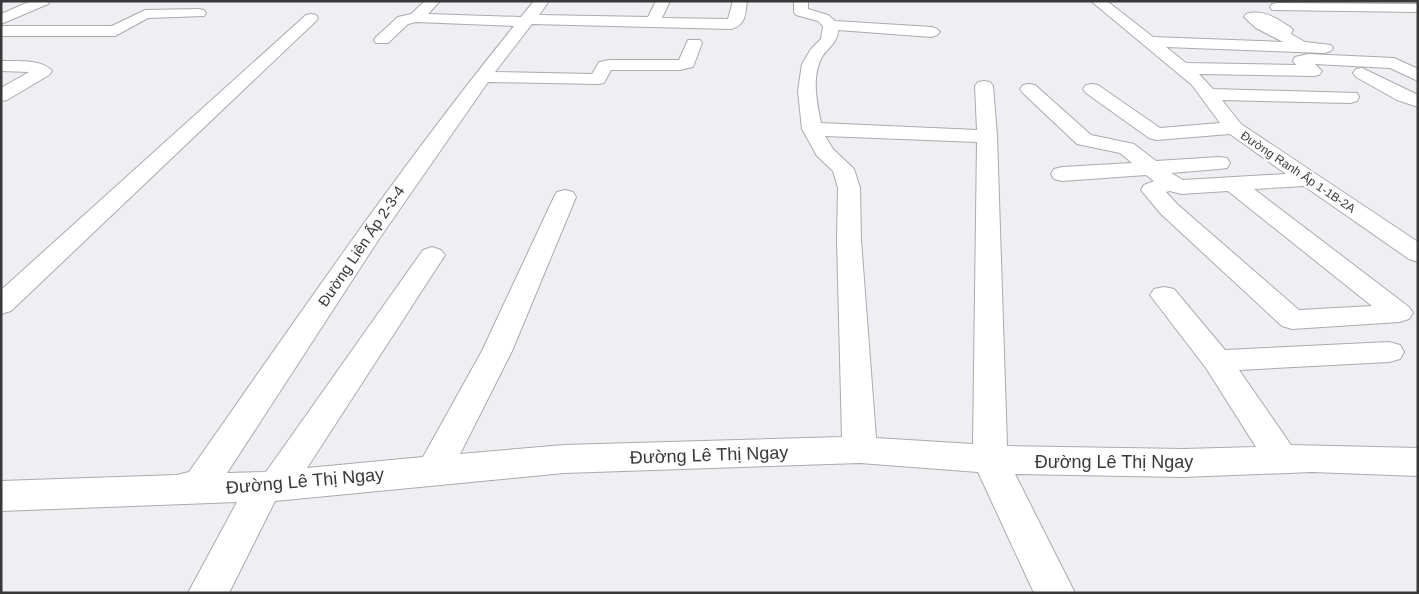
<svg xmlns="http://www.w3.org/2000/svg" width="1419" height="594" font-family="Arial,sans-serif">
<rect width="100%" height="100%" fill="#efeef2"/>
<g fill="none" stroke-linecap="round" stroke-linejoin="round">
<defs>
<g id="minor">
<polygon points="31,1 50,1 48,4 1,24 1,14"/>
<path d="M 425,1 L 440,1 L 428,14 L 521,17 L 534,1 L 549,1 L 539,15 L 648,17 L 656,1 L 670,1 L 662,18 L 728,19 L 733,1 L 747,1 C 745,15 746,25 731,29 L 532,24 L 495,72 L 592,74 L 599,62 L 610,60 L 679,60 L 688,40 L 700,40 L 702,43 L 693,67 L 680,70 L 611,70 L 604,83 L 598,84 L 488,82 L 379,239 L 227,473 L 266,472 L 423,250 L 432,247 L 441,250 L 445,255 L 307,468 L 423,457 L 482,351 L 554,197 L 557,192 L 565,190 L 573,192 L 576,197 L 512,351 L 460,454 L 564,445 L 842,437 L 837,240 L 838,188 L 833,171 L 817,156 L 802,129 L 798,91 L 802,64 L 811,49 L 821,39 L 823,26 L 818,21 L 796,15 L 794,12 L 794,1 L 808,1 L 808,9 L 828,15 L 835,21 L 932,27 L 937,29 L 940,32 L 937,35 L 932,37 L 838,30 C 838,43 828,47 822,57 C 811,77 817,102 821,123 L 977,130 L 975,86 L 978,82 L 984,81 L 990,82 L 993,86 L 997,136 L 1007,446 L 1183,449 L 1256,447 L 1206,368 L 1150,295 L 1154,289 L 1164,287 L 1174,289 L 1225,350 L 1389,342 L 1400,345 L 1404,352 L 1400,359 L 1389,362 L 1239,370 L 1291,445 L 1418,448 L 1418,476 L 1312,472 L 1183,477 L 1015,474 L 1075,593 L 1034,593 L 978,472 L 860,463 L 564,473 L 275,501 L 229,593 L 188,593 L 237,502 L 1,511 L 1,481 L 177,475 L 189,472 C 295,321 399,168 514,26 L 416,22 L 408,24 L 388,43 L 376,43 L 374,40 L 376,37 L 398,17 L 411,14 ZM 825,136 L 977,142 L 973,444 L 876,438 L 861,240 L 860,188 L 854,169 L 833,149 Z"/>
<path d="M 1091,1 L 1107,1 L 1153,37 L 1283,42 L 1256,28 L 1244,17 L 1246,14 C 1264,9 1275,18 1290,27 L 1293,30 L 1291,34 L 1305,42 L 1331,45 L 1333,48 L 1331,51 L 1325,53 L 1166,47 L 1186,63 L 1296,65 L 1293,61 L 1295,57 L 1308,54 L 1394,58 L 1418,69 L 1418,81 L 1390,68 L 1315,64 L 1322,71 L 1319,75 L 1313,76 L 1199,74 L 1213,89 L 1357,93 L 1359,97 L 1357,101 L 1350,103 L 1222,100 L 1241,124 L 1418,242 L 1418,262 L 1409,259 L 1304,186 L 1254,189 L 1409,307 L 1413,313 L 1409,319 L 1399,322 L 1292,329 L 1282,326 L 1161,214 L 1141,190 L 1144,185 L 1154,181 L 1146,175 L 1062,181 L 1054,179 L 1051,174 L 1054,169 L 1062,167 L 1132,163 L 1120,153 L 1077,144 L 1023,93 L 1020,89 L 1023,85 L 1029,84 L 1035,85 L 1091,135 L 1134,144 L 1156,161 L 1219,157 L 1227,158 L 1230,163 L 1227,168 L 1219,169 L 1171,173 L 1183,180 L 1286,174 L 1230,134 L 1156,140 L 1149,138 L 1086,93 L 1083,89 L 1086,85 L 1092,84 L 1098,85 L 1160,128 L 1220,123 L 1192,85 ZM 1170,191 L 1181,194 L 1228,191 L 1372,306 L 1299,310 L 1177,204 L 1166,192 Z"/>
<polygon points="1277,3 1418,4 1418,12 1272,10 1270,7 1272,4"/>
<polygon points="199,9 204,10 206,13 204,16 148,18 115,36 1,36 1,26 112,26 145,10"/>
<polygon points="311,14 316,15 318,18 316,21 11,311 1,314 1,290 306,15"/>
<path d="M 1,61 C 16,61 43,59 52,71 L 49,75 L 7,100 L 1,101 L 1,88 L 29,72 L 1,71 Z"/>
<polygon points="1362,68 1418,95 1418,107 1397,100 1356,77 1353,73 1356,69"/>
</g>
</defs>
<use href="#minor" stroke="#abaaad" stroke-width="2"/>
<use href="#minor" fill="#fff" fill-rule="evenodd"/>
</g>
<g text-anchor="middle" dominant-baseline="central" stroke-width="4.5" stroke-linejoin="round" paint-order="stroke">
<g font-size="12" fill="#39393a" stroke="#fdfcff">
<text transform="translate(1298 172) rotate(34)">Đường Ranh Ấp 1-1B-2A</text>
</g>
<g font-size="15" fill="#39393a" stroke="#fdfcff">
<text transform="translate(361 246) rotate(-56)">Đường Liên Ấp 2-3-4</text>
</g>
<g font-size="18" fill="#39393a" stroke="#fdfcff">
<text transform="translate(709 455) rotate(-2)">Đường Lê Thị Ngay</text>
<text x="1114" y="462">Đường Lê Thị Ngay</text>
<text transform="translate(305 481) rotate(-5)">Đường Lê Thị Ngay</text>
</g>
</g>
<rect width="1419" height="594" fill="none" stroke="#39393a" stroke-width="5"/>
</svg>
